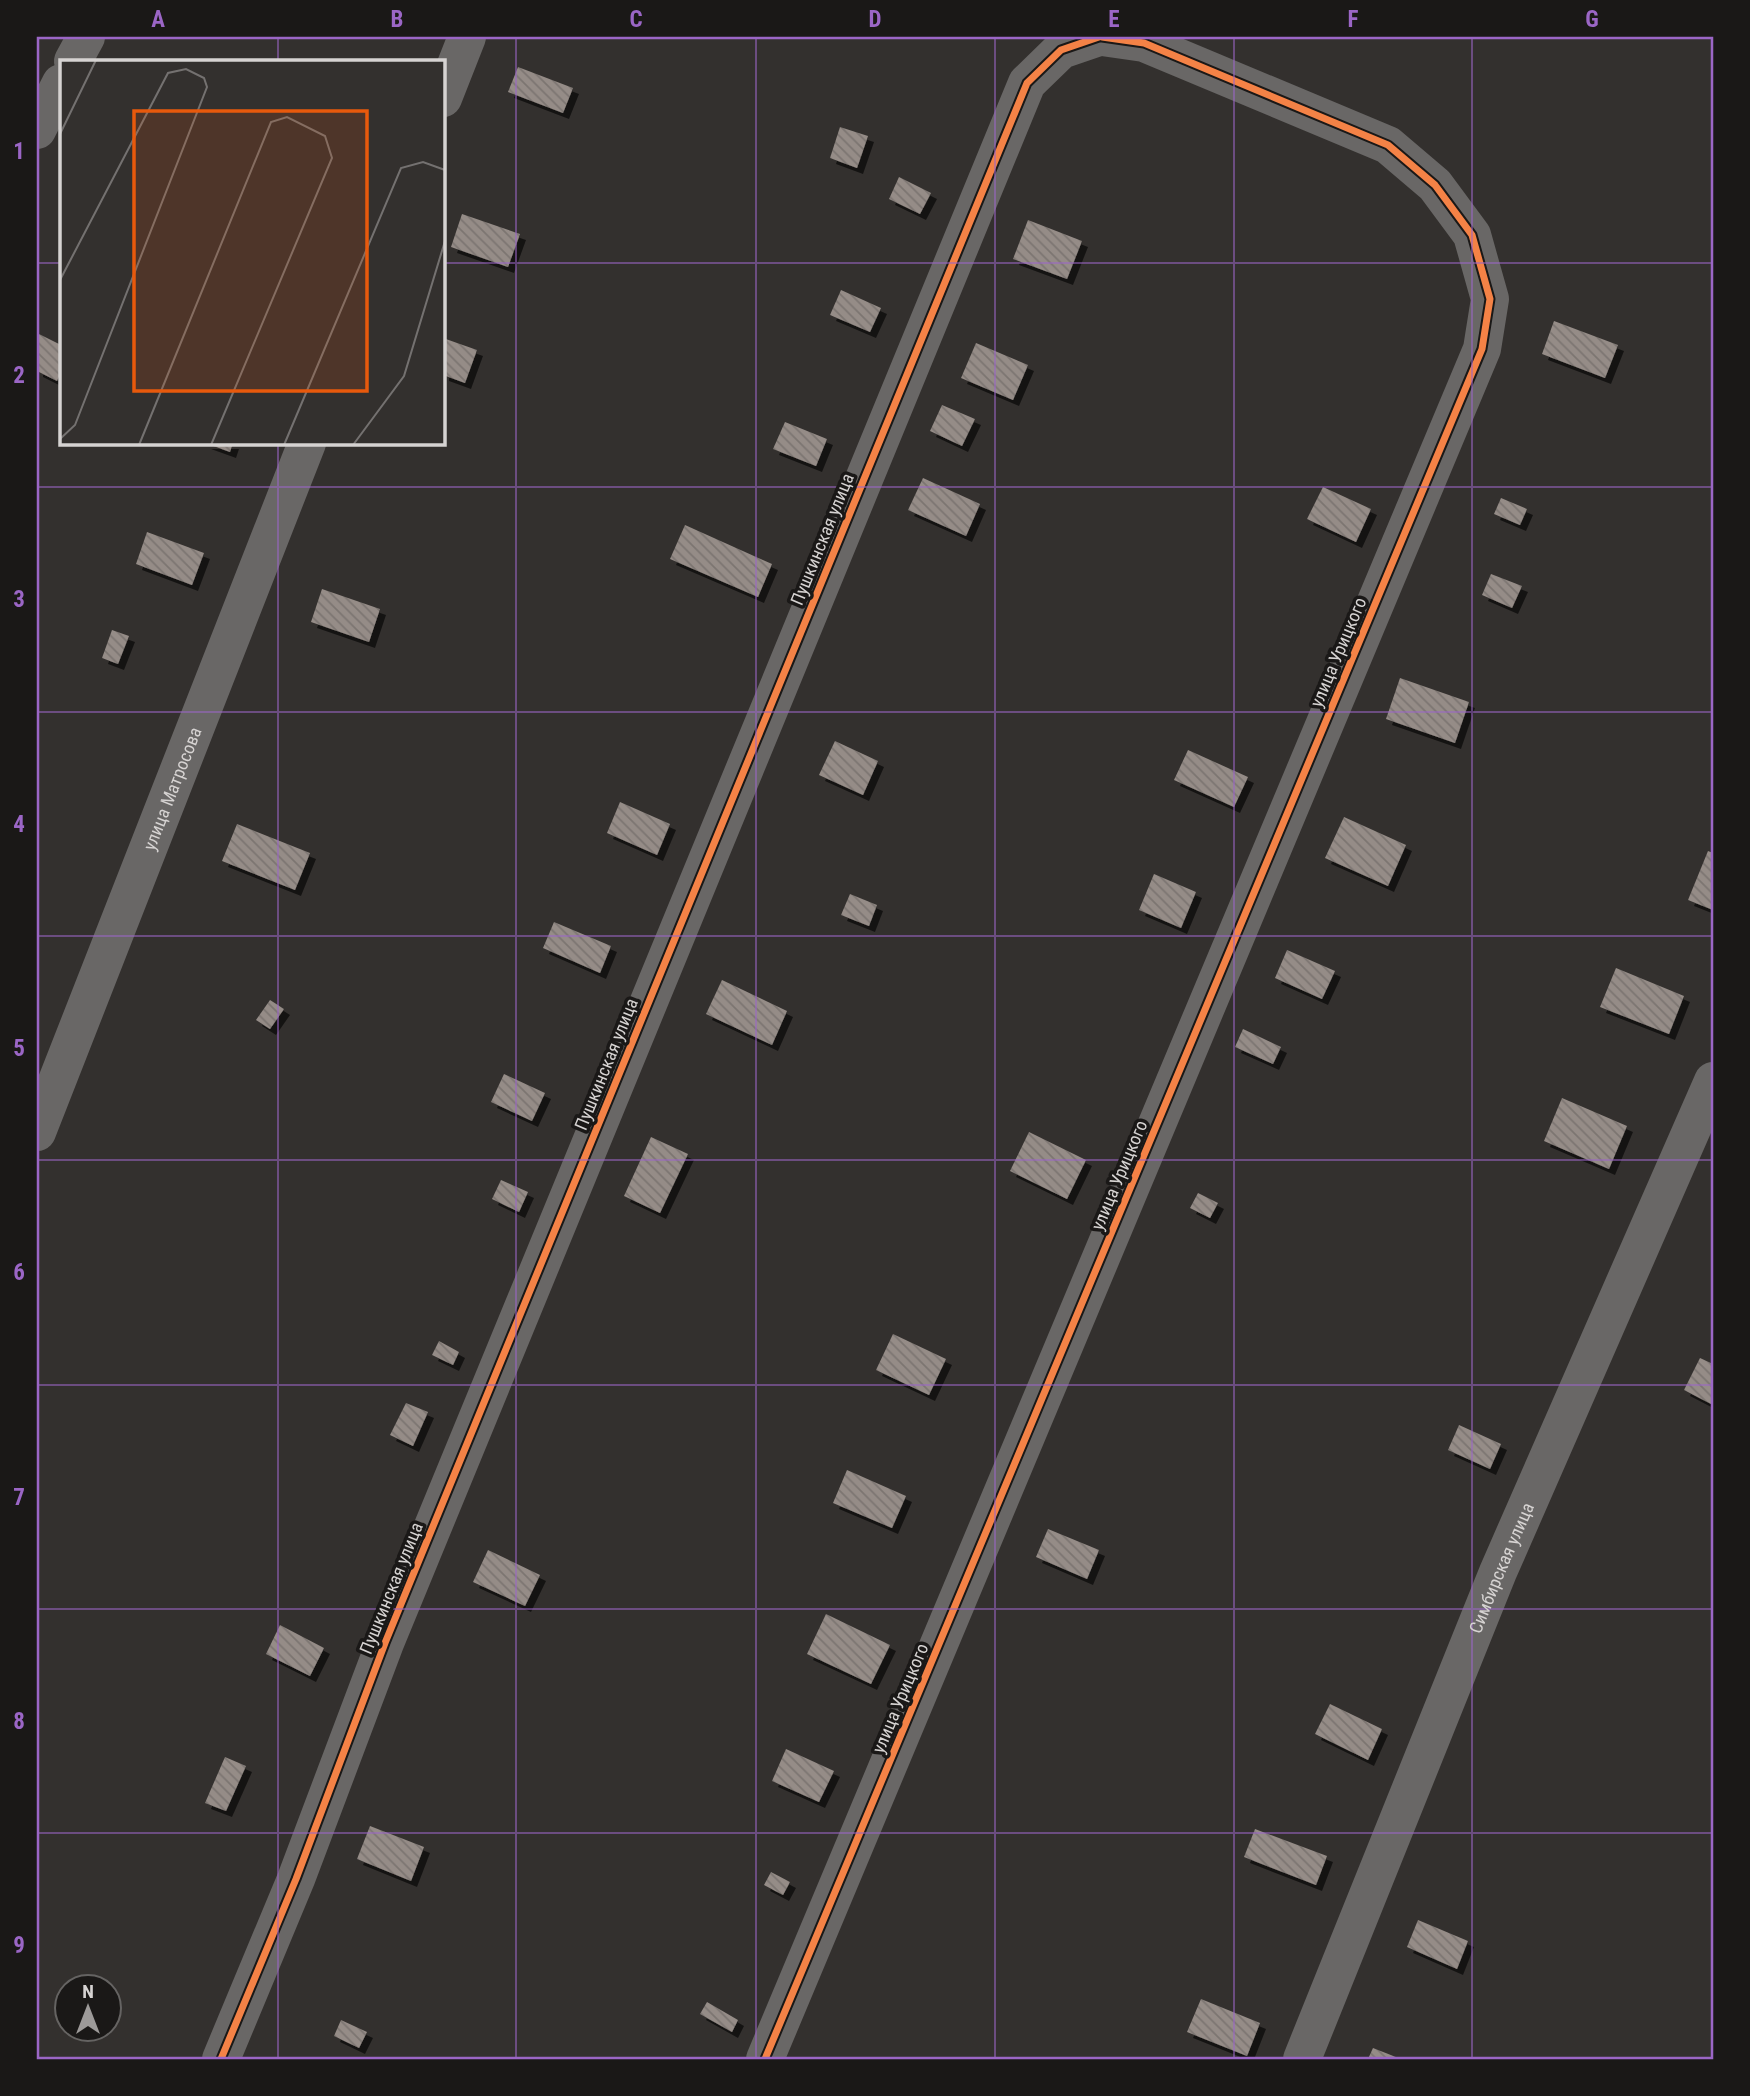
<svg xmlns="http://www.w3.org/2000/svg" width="1750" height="2096" font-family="'Roboto Condensed',sans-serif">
<defs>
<pattern id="building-back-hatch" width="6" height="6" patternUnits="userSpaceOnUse" patternTransform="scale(1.75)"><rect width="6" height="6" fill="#958c87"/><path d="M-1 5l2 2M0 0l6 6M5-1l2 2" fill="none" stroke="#7c7571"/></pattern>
<filter id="shadow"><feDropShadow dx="6" dy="6" stdDeviation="0" flood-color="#0009"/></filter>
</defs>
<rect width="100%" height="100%" fill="#33302e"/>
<g fill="url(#building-back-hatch)" filter="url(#shadow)">
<polygon points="518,67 573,88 563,113 508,92"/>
<polygon points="840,127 868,136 857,168 830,158"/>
<polygon points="899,177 931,193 920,214 889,199"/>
<polygon points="462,214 520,234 508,267 451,247"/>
<polygon points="1028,220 1082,241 1067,279 1013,259"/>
<polygon points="841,290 881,308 870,332 830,315"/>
<polygon points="1554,321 1618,345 1605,378 1542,354"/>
<polygon points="37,333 61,345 61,372 57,381 37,371"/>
<polygon points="443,338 477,350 465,383 443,375"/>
<polygon points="976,343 1028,365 1013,400 961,378"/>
<polygon points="942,405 975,419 962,446 930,431"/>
<polygon points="785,422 827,439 816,466 773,449"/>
<polygon points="205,443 233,443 230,452"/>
<polygon points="923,478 980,504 966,536 908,510"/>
<polygon points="1323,487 1371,509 1356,542 1307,519"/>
<polygon points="1501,498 1527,509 1520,525 1494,514"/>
<polygon points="685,525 772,564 758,597 670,559"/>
<polygon points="147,532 204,553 192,585 136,564"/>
<polygon points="1491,574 1522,586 1512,608 1482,595"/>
<polygon points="322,589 380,609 369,642 311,622"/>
<polygon points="112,630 129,636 118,664 102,658"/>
<polygon points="1400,678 1469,702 1455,743 1386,719"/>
<polygon points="835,741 878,761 863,795 819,775"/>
<polygon points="1188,750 1248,777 1234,807 1174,780"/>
<polygon points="620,802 670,824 657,855 607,833"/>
<polygon points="1344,817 1406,845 1388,886 1325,858"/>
<polygon points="237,824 310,853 295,890 222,861"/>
<polygon points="1708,851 1713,853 1713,910 1688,900"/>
<polygon points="1154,874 1196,892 1181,928 1139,910"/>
<polygon points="850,894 877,905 869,926 841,915"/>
<polygon points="554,922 611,946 600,973 543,948"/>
<polygon points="1287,950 1335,971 1322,999 1275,978"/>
<polygon points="1616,968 1684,996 1669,1034 1600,1007"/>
<polygon points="722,980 787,1011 772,1045 706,1014"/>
<polygon points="270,1000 284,1009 270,1029 256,1020"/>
<polygon points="1243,1029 1281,1047 1273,1064 1235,1047"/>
<polygon points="504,1074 545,1093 532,1121 491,1102"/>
<polygon points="1562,1098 1627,1126 1609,1169 1544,1141"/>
<polygon points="1029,1132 1086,1160 1067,1199 1010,1171"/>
<polygon points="651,1137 688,1154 660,1213 624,1196"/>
<polygon points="501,1180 528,1192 519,1212 492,1199"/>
<polygon points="1198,1193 1218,1203 1210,1218 1190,1208"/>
<polygon points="893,1334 946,1359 929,1395 876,1370"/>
<polygon points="439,1341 459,1352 453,1365 432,1355"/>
<polygon points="1700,1358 1713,1364 1713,1405 1684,1390"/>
<polygon points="406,1403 428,1412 413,1446 390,1435"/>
<polygon points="1459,1425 1501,1444 1490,1469 1448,1450"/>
<polygon points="847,1470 906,1496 892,1528 833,1503"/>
<polygon points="1048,1529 1099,1550 1087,1579 1036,1557"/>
<polygon points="488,1550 540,1575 525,1606 473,1582"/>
<polygon points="826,1614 890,1645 871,1684 807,1654"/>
<polygon points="280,1625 324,1648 310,1676 266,1654"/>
<polygon points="1330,1704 1382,1729 1368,1760 1315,1734"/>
<polygon points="786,1749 834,1771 819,1802 772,1781"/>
<polygon points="225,1757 246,1766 226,1811 205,1803"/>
<polygon points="370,1826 424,1847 411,1881 357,1859"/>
<polygon points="1255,1829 1327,1856 1316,1885 1244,1857"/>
<polygon points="771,1872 790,1882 783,1895 764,1885"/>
<polygon points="1418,1920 1468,1941 1457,1969 1407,1947"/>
<polygon points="1201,1999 1260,2023 1247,2056 1187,2032"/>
<polygon points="707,2002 738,2020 732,2032 700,2014"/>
<polygon points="341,2020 367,2032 359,2048 334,2036"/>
<polygon points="1373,2048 1401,2059 1368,2059"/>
</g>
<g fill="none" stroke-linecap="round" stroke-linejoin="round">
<g stroke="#696766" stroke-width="38">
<polyline points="73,61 86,37"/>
<polyline points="443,98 467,37"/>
<polyline points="37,130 61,83"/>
<path id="s1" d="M 37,1132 L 307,443"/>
<polyline points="221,2059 296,1879 385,1643 1027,83 1061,50 1099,37"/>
<polyline points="765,2059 1482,349 1490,299 1472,235 1435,185 1388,145 1144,43 1102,37"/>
<path id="s2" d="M 1302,2059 L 1498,1572 L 1713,1081"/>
</g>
<defs>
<g id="cycleway">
<polyline points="221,2059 296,1879 385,1643 1027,83 1061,50 1099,37"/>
<polyline points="765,2059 1482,349 1490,299 1472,235 1435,185 1388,145 1144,43 1102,37"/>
</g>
</defs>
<use href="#cycleway" stroke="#1a1817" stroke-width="11"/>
<use href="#cycleway" stroke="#f48246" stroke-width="7"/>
</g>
<path fill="none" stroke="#9b66c6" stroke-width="2" stroke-opacity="0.55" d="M 278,37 L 278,61M 516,37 L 516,2059M 756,37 L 756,2059M 995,37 L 995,2059M 1234,37 L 1234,2059M 1472,37 L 1472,2059M 37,263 L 61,263M 443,263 L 1713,263M 278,443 L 278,2059M 37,487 L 1713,487M 37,712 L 1713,712M 37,936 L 1713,936M 37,1160 L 1713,1160M 37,1385 L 1713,1385M 37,1609 L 1713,1609M 37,1833 L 1713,1833"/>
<g text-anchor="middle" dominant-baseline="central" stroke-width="7" stroke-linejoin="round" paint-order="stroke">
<g font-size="18" fill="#d6d3d2" stroke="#1a1817">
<text transform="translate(822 539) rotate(-68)">Пушкинская улица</text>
<text transform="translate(1338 652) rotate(-67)">улица Урицкого</text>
<text stroke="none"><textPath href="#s1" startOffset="369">улица Матросова</textPath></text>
<text transform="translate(606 1064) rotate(-68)">Пушкинская улица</text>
<text transform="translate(1119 1175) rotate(-67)">улица Урицкого</text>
<text stroke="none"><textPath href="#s2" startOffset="530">Симбирская улица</textPath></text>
<text transform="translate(391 1588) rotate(-68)">Пушкинская улица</text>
<text transform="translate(900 1698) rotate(-67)">улица Урицкого</text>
</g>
</g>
<g transform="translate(60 60)">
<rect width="385" height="385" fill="#33302e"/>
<path fill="none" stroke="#747170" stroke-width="2" d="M 0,74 L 36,0M 0,220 L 108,13 L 126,9 L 144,18 L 147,27 L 15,365 L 0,379M 79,385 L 211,62 L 227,57 L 265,76 L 272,98 L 151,385M 224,385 L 341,108 L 363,102 L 385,110M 293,385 L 344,316 L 385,181"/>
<path fill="#e8590c" fill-opacity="0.15" stroke="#e8590c" stroke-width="3.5" d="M 74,51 L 307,51 L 307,331 L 74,331 Z"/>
<rect width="385" height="385" fill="none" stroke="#d6d3d2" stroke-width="3.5"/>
</g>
<rect width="1750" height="2096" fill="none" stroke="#1a1817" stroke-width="77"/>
<g transform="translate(88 2008)"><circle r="33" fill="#1a1817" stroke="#656362" stroke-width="2"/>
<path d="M0-5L12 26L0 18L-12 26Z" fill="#9d9a99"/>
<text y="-10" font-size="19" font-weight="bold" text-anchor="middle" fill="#d6d3d2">N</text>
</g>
<rect x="38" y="38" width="1674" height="2020" fill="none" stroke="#9b66c6" stroke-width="2.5"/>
<g font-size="23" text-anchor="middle" font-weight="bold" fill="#9b66c6">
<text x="158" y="27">A</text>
<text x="397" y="27">B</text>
<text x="636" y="27">C</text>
<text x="875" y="27">D</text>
<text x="1114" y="27">E</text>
<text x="1353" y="27">F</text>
<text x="1592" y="27">G</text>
<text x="19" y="159">1</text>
<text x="19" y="383">2</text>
<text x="19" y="607">3</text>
<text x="19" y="832">4</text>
<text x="19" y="1056">5</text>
<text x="19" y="1280">6</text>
<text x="19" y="1505">7</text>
<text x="19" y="1729">8</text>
<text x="19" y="1953">9</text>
</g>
</svg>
